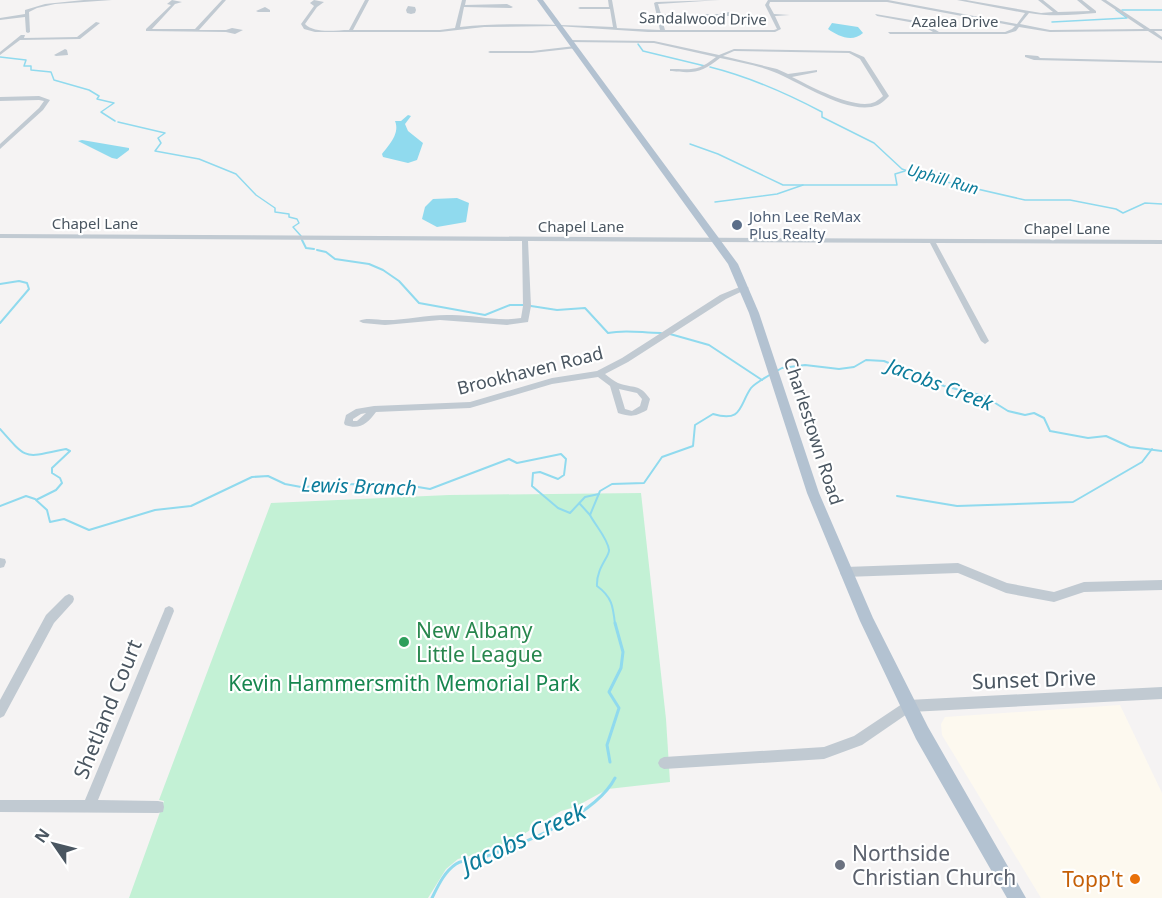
<svg xmlns="http://www.w3.org/2000/svg" width="1162" height="898" font-family="'Noto Sans',sans-serif">
<rect width="100%" height="100%" fill="#f5f3f3"/>
<polygon fill="#fdf9ef" points="1120,705 1162,793 1162,898 1041,898 942,735 941,724 945,717"/>
<polygon fill="#c3f1d5" points="641,493 666,719 670,782 608,789 575,807 561,811 501,848 458,859 446,869 428,898 129,898 164,801 159,800 271,503 449,495"/>
<g fill="#90daee">
<path d="M 832,23 L 858,27 L 863,33 C 852,43 838,36 828,29 Z"/>
<path d="M 408,115 L 411,116 L 405,124 L 408,131 L 423,143 L 417,160 L 408,163 L 383,157 L 382,154 C 390,144 400,133 395,121 L 401,121 Z"/>
<polygon points="82,140 129,148 129,150 117,159 112,158 78,141"/>
<polygon points="457,198 469,203 466,222 437,227 422,219 425,207 433,199"/>
</g>
<g fill="none" stroke-linecap="round" stroke-linejoin="round">
<g stroke="#90daee" stroke-width="1.5">
<polyline points="1122,10 1162,10"/>
<polyline points="1052,22 1127,18 1116,10"/>
<polyline points="638,44 643,51 705,66"/>
<polyline points="0,57 26,60 24,66 31,66 31,70 51,72 54,80 89,90 99,96 97,99 114,103 101,112 115,121"/>
<path d="M 710,67 C 750,77 786,93 822,112 L 822,117 L 874,143 L 902,169 L 925,177 L 1025,200 L 1070,200 L 1116,209 L 1123,213 L 1145,203 L 1162,204"/>
<polyline points="118,122 165,133 158,138 161,143 155,151 199,159 236,174 256,195 275,208 275,212 289,214 289,217 297,219 299,223 293,227 301,236"/>
<polyline points="690,144 718,154 783,185 897,185 895,174 905,171"/>
<polyline points="715,202 777,194 803,185"/>
</g>
<g stroke="#90daee" stroke-width="2">
<polyline points="302,240 306,248 314,249"/>
<polyline points="317,250 326,252 335,259 369,264 383,270 399,281 419,303 485,315 510,305 525,305"/>
<polyline points="0,284 19,281 27,283 29,289 0,323"/>
<path d="M 531,306 L 557,310 L 585,308 L 608,333 C 626,329 642,333 661,333"/>
<polyline points="670,334 709,345 762,380"/>
<polyline points="775,372 782,368 805,365 839,369 854,367 866,360 884,361 944,386 984,396 1008,411 1025,415 1034,413 1044,418 1050,431 1088,438 1106,436 1130,447 1162,451"/>
<path d="M 0,429 C 29,462 24,457 66,449 L 70,451 L 52,468 L 52,473 L 60,478 L 62,483 L 56,490 L 36,500 L 47,510 L 50,522 L 64,519 L 89,530 L 155,510 L 191,506 L 252,477 L 268,476 L 285,484 L 301,487 L 356,484 L 380,488 L 406,485 L 430,489 L 509,459 L 517,463 L 561,454 L 566,459 L 564,475 L 558,479 L 540,472 L 533,473 L 532,486 L 558,508 L 570,513 L 585,497 L 599,494"/>
<polyline points="897,496 957,506 1073,502 1142,462 1152,449"/>
<polyline points="580,504 590,515"/>
<polyline points="0,506 26,496 35,499"/>
<path d="M 615,624 C 613,606 612,597 597,586 C 596,568 610,556 609,550 C 608,539 595,525 590,515 L 600,491 L 612,484 L 644,483 L 662,457 L 693,446 L 695,425 L 713,414 C 743,423 739,405 751,388 C 755,383 765,378 771,374"/>
</g>
<g stroke="#90daee" stroke-width="3">
<polyline points="610,762 607,745 619,708 609,692 621,668 623,652 615,623"/>
<path d="M 432,898 C 438,886 444,872 456,864 C 465,858 477,860 487,856 C 525,843 596,815 615,778"/>
</g>
<g fill="#c1cad2" fill-rule="evenodd">
<polygon points="84,0 112,0 55,4 37,8 29,12 30,32 28,33 26,32 25,17 0,20 0,18 25,14 25,10 45,4"/>
<polygon points="172,0 182,2 175,4 152,29 195,29 222,0 226,0 199,30 226,30 232,28 243,30 235,34 226,32 146,31 146,29 171,5 167,4"/>
<path d="M 314,0 L 324,2 L 317,7 L 305,24 C 315,34 335,30 349,30 L 365,0 L 369,0 L 353,30 L 440,30 L 455,28 L 462,0 L 466,0 L 465,5 L 507,4 L 513,7 L 511,8 L 464,7 L 460,27 C 511,22 561,25 613,27 L 610,9 L 580,9 L 578,8 L 580,7 L 609,7 L 608,0 L 612,0 L 617,28 L 660,30 L 654,3 L 656,2 L 720,0 L 658,4 L 661,14 L 719,14 L 729,12 L 735,15 L 733,16 L 661,16 L 665,30 L 774,30 L 777,29 L 765,5 L 768,0 L 888,0 L 1017,24 L 1025,13 L 957,0 L 966,0 L 1041,13 L 1053,12 L 1038,0 L 1043,0 L 1058,12 L 1090,11 L 1077,0 L 1082,0 L 1096,11 L 1096,13 C 1074,15 1050,17 1029,13 L 1020,24 L 1050,30 L 1144,29 L 1101,0 L 1106,0 L 1150,29 L 1162,29 L 1162,31 L 1154,31 L 1162,37 L 1162,40 L 1148,31 L 1050,32 L 1019,27 L 1016,31 L 1006,34 L 890,34 L 888,32 L 933,32 L 920,24 L 877,16 L 875,14 L 923,22 L 939,32 L 1005,32 L 1012,29 L 1015,26 L 887,2 L 770,2 L 769,5 L 774,14 L 790,15 L 775,16 L 781,29 L 775,32 L 648,32 L 557,26 L 484,27 L 440,32 L 315,32 L 304,29 L 301,24 L 314,6 L 310,3 Z"/>
<polygon points="408,6 415,7 416,10 415,13 411,14 407,13 406,10"/>
<polygon points="265,7 270,10 270,12 258,12 256,11"/>
<polygon points="96,22 100,23 80,39 20,40 0,55 0,52 21,35 25,35 24,38 77,37"/>
<path d="M 570,40 L 654,41 L 719,55 L 734,49 L 850,51 L 864,57 L 889,96 C 886,99 882,103 878,105 C 850,117 800,82 774,72 C 757,65 738,62 720,58 C 703,72 694,74 672,71 L 670,71 L 670,69 C 692,69 697,72 716,57 L 654,43 L 568,42 ZM 734,51 L 849,53 L 860,59 L 883,96 C 881,98 878,100 875,102 C 856,111 810,86 792,77 L 817,72 L 817,70 L 788,74 L 777,69 L 723,56 Z"/>
<polygon points="575,46 577,48 532,53 490,53 488,52 490,51 532,51"/>
<polygon points="65,49 67,50 68,55 56,56 54,55"/>
<polygon points="1027,55 1038,56 1040,58 1162,61 1162,63 1034,60 1025,57 1025,55"/>
<polygon points="39,96 50,100 43,110 0,149 0,144 39,108 44,101 39,100 0,101 0,97"/>
<path d="M 0,234 L 1162,240 L 1162,244 L 936,243 L 989,341 L 985,344 L 981,341 L 930,243 L 528,241 L 531,306 L 528,322 L 507,325 L 440,320 L 385,325 L 363,323 L 359,321 C 366,317 378,320 386,320 C 408,320 430,314 452,315 C 475,315 498,322 521,318 L 523,306 L 522,241 L 0,238 Z"/>
<path d="M 742,286 L 745,286 L 749,288 L 726,299 L 628,362 L 605,374 C 609,377 614,381 618,383 C 634,389 639,383 650,399 L 647,410 C 634,417 632,417 618,413 L 610,386 L 598,377 L 552,384 L 470,408 L 376,412 C 367,424 360,430 345,425 L 344,423 L 346,415 L 356,409 L 374,406 L 470,402 L 552,378 L 597,371 L 622,358 L 720,295 ZM 619,389 L 637,393 L 642,399 L 640,406 L 632,411 L 625,409 ZM 366,413 L 357,421 L 353,421 L 353,419 L 361,414 Z"/>
<polygon points="0,558 5,559 6,562 4,567 0,568"/>
<polygon points="958,563 1007,583 1054,592 1084,582 1162,580 1162,590 1084,592 1054,602 1006,593 958,573 845,577 841,575 840,572 841,569 845,567"/>
<polygon points="69,594 73,596 74,599 73,602 54,623 4,716 0,718 0,700 46,615 65,596"/>
<polygon points="169,606 173,608 174,611 98,800 158,801 163,802 164,807 163,812 158,813 0,812 0,800 85,800 164,611 165,608"/>
<polygon points="1162,687 1162,699 910,712 862,745 824,759 664,769 660,767 658,763 660,759 664,757 824,747 854,736 908,700"/>
</g>
<polygon fill="#b3c2d1" fill-rule="evenodd" points="537,0 543,0 738,264 759,313 819,493 873,618 928,727 1026,898 1007,898 916,739 860,621 807,493 749,313 728,264"/>
</g>
<circle fill="#5c6f8a" stroke="#fff" stroke-width="2" cx="737" cy="225" r="6"/>
<circle fill="#2e9e5b" stroke="#fff" stroke-width="2" cx="404" cy="642" r="6"/>
<circle fill="#6b7280" stroke="#fff" stroke-width="2" cx="840" cy="865" r="6"/>
<circle fill="#e8710a" stroke="#fff" stroke-width="2" cx="1135" cy="879" r="6"/>
<g text-anchor="middle" dominant-baseline="central" stroke-width="4.5" stroke-linejoin="round" paint-order="stroke">
<g font-size="15" fill="#4a5661" stroke="#fff">
<text transform="translate(703 18) rotate(1)">Sandalwood Drive</text>
<text x="955" y="21">Azalea Drive</text>
<text x="95" y="223">Chapel Lane</text>
<text x="581" y="226">Chapel Lane</text>
<text x="1067" y="228">Chapel Lane</text>
</g>
<g font-size="15" fill="#4e5e75" stroke="#fff" text-anchor="start">
<text x="749" y="216">John Lee ReMax<tspan x="749" dy="17">Plus Realty</tspan></text>
</g>
<g font-size="16" font-style="italic" fill="#0c7c9b" stroke="#fff">
<text transform="translate(943 179) rotate(16)">Uphill Run</text>
</g>
<g font-size="18" fill="#4a5661" stroke="#fff">
<text transform="translate(530 370) rotate(-14)">Brookhaven Road</text>
<text transform="translate(814 431) rotate(72)">Charlestown Road</text>
</g>
<g font-size="20" font-style="italic" fill="#0c7c9b" stroke="#fff">
<text transform="translate(940 384) rotate(21)">Jacobs Creek</text>
<text transform="translate(359 486) rotate(2)">Lewis Branch</text>
</g>
<g font-size="21" fill="#27864d" stroke="#fff" text-anchor="start">
<text x="416" y="630">New Albany<tspan x="416" dy="24">Little League</tspan></text>
</g>
<g font-size="21" fill="#4a5661" stroke="#fff">
<text transform="translate(1034 679) rotate(-2)">Sunset Drive</text>
<text transform="translate(107 709) rotate(-68)">Shetland Court</text>
</g>
<g font-size="21" fill="#17864f" stroke="#fff">
<text x="404" y="683">Kevin Hammersmith Memorial Park</text>
</g>
<g font-size="21" fill="#5b616d" stroke="#fff" text-anchor="start">
<text x="852" y="853">Northside<tspan x="852" dy="24">Christian Church</tspan></text>
</g>
<g font-size="21" fill="#c56008" stroke="#fff" text-anchor="end">
<text x="1123" y="879">Topp't</text>
</g>
<g font-size="24" font-style="italic" fill="#0c7c9b" stroke="#fff">
<text transform="translate(523 837) rotate(-25)">Jacobs Creek</text>
</g>
</g>
<g transform="translate(54 844) rotate(305)" stroke="#ffffff" stroke-width="4.5" paint-order="stroke">
<path d="M0-4.5L10 22L0 15L-10 22Z" fill="#4a5661"/>
<text y="-9" font-size="16" font-weight="bold" text-anchor="middle" fill="#4a5661">N</text>
</g>
</svg>
